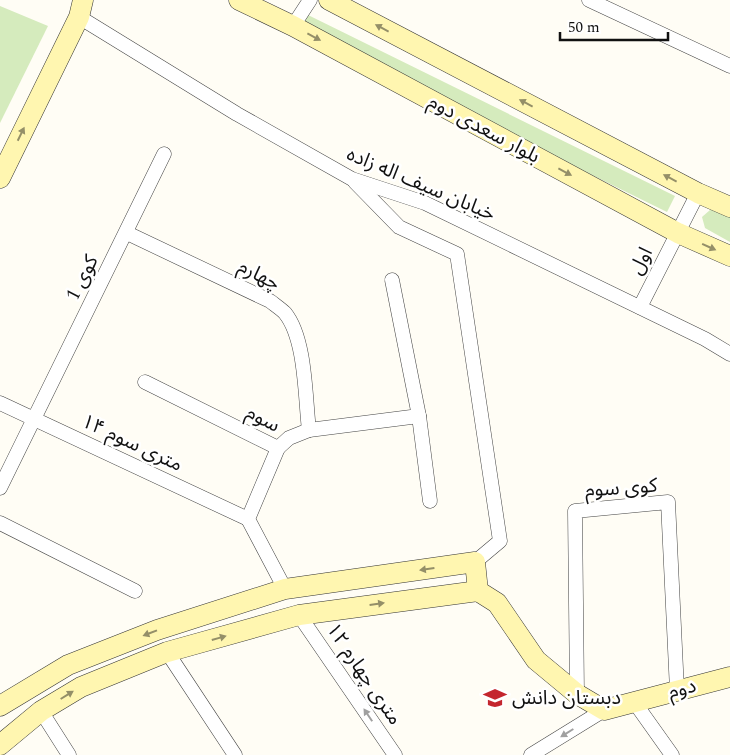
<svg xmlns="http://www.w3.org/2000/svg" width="730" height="755" font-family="Spectral,'Noto Sans Arabic',serif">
<rect width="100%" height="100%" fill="#fffdf5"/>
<g fill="#d5ebbd">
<polygon points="0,6 48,26 0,123"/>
<polygon points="306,14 675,196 667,212 299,31"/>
<polygon points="722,208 730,213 730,242 705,228 702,217 710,210"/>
</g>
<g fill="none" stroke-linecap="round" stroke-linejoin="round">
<defs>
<g id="street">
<polyline points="589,0 730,66"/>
<polyline points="79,17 237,114 352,179 425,203 705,339 730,354"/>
<polyline points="293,26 310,0"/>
<polyline points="355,182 399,227 457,254 500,541 475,562"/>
<path d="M 127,233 L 270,301 C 275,305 281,309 285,313 C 306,339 305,397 309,430 L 289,438 L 278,448"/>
<polyline points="392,280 419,416 430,501"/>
<polyline points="640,307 698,193"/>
<polyline points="145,382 278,448 248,519 285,589"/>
<polyline points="0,403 248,519"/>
<polyline points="309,430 419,416"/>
<polyline points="0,488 164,154"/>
<polyline points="0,523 135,591"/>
<polyline points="299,615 395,755"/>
<polyline points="167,652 235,755"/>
<polyline points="577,694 575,511 668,502 677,690"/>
<polyline points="635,703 672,755"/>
<polyline points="41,711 69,755"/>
<polyline points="531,755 604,710"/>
</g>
<g id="secondary">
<polyline points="239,0 293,26 678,233 730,256"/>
<polyline points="329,0 698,193 730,207"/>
<polyline points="0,178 79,17 83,0"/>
<polyline points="0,706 68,665 157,630 285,589 475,562 478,591 497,603 536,660 577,694 604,710 730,677"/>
<polyline points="0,745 41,711 81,687 167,652 299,615 478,591"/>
</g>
</defs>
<use href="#street" stroke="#444" stroke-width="15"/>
<use href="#secondary" stroke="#333" stroke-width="21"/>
<use href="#street" stroke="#fff" stroke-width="14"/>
<use href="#secondary" stroke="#fff6b0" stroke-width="20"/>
</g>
<defs><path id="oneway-solid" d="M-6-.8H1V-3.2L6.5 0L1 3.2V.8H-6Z" transform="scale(1.25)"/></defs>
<g fill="#948f68">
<use href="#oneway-solid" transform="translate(382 28) rotate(-152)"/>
<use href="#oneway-solid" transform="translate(314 37) rotate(28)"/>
<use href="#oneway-solid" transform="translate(526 103) rotate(-152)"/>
<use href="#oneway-solid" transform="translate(21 134) rotate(-64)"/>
<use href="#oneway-solid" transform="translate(565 172) rotate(28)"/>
<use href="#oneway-solid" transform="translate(670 178) rotate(-152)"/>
<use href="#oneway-solid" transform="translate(709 247) rotate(24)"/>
<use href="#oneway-solid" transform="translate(427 569) rotate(172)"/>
<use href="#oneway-solid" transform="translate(377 604) rotate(-8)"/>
<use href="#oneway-solid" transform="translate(150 633) rotate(159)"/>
<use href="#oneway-solid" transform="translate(219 638) rotate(-16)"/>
<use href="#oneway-solid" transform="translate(67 695) rotate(-32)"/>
</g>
<g fill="#a0a0a0">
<use href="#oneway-solid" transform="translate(368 715) rotate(-124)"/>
<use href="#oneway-solid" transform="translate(567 733) rotate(148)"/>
</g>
<defs>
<symbol id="school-bare" viewBox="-9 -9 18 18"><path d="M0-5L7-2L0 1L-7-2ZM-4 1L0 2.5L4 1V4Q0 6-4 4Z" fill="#c4262e" stroke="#fff" stroke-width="2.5" paint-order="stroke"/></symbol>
</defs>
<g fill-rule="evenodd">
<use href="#school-bare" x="479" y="682" width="32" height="32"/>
</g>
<g text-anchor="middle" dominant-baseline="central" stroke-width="5" stroke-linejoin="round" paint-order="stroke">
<g font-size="20" fill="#111" stroke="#fff">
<text transform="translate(484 129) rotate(28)">بلوار سعدی دوم</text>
<text transform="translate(421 184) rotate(23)">خیابان سیف اله زاده</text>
<text transform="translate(641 261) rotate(-63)">اول</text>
<text transform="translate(259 275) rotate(27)">چهارم</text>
<text transform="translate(82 278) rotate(-63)">کوی 1</text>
<text transform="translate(263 419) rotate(28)">سوم</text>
<text transform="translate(132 443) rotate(25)">۱۴ متری سوم</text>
<text transform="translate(621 488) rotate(-4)">کوی سوم</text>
<text transform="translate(364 674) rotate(56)">۱۲ متری چهارم</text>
<text transform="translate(682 689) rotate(-15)">دوم</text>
</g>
<g font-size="20" fill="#111" stroke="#fff" text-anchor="start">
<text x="512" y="698">دبستان دانش</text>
</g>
</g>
<path d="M560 32v8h108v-8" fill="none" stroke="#111111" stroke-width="2.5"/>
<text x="568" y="32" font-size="15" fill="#111111" stroke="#ffffff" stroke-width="4" paint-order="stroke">50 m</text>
</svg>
